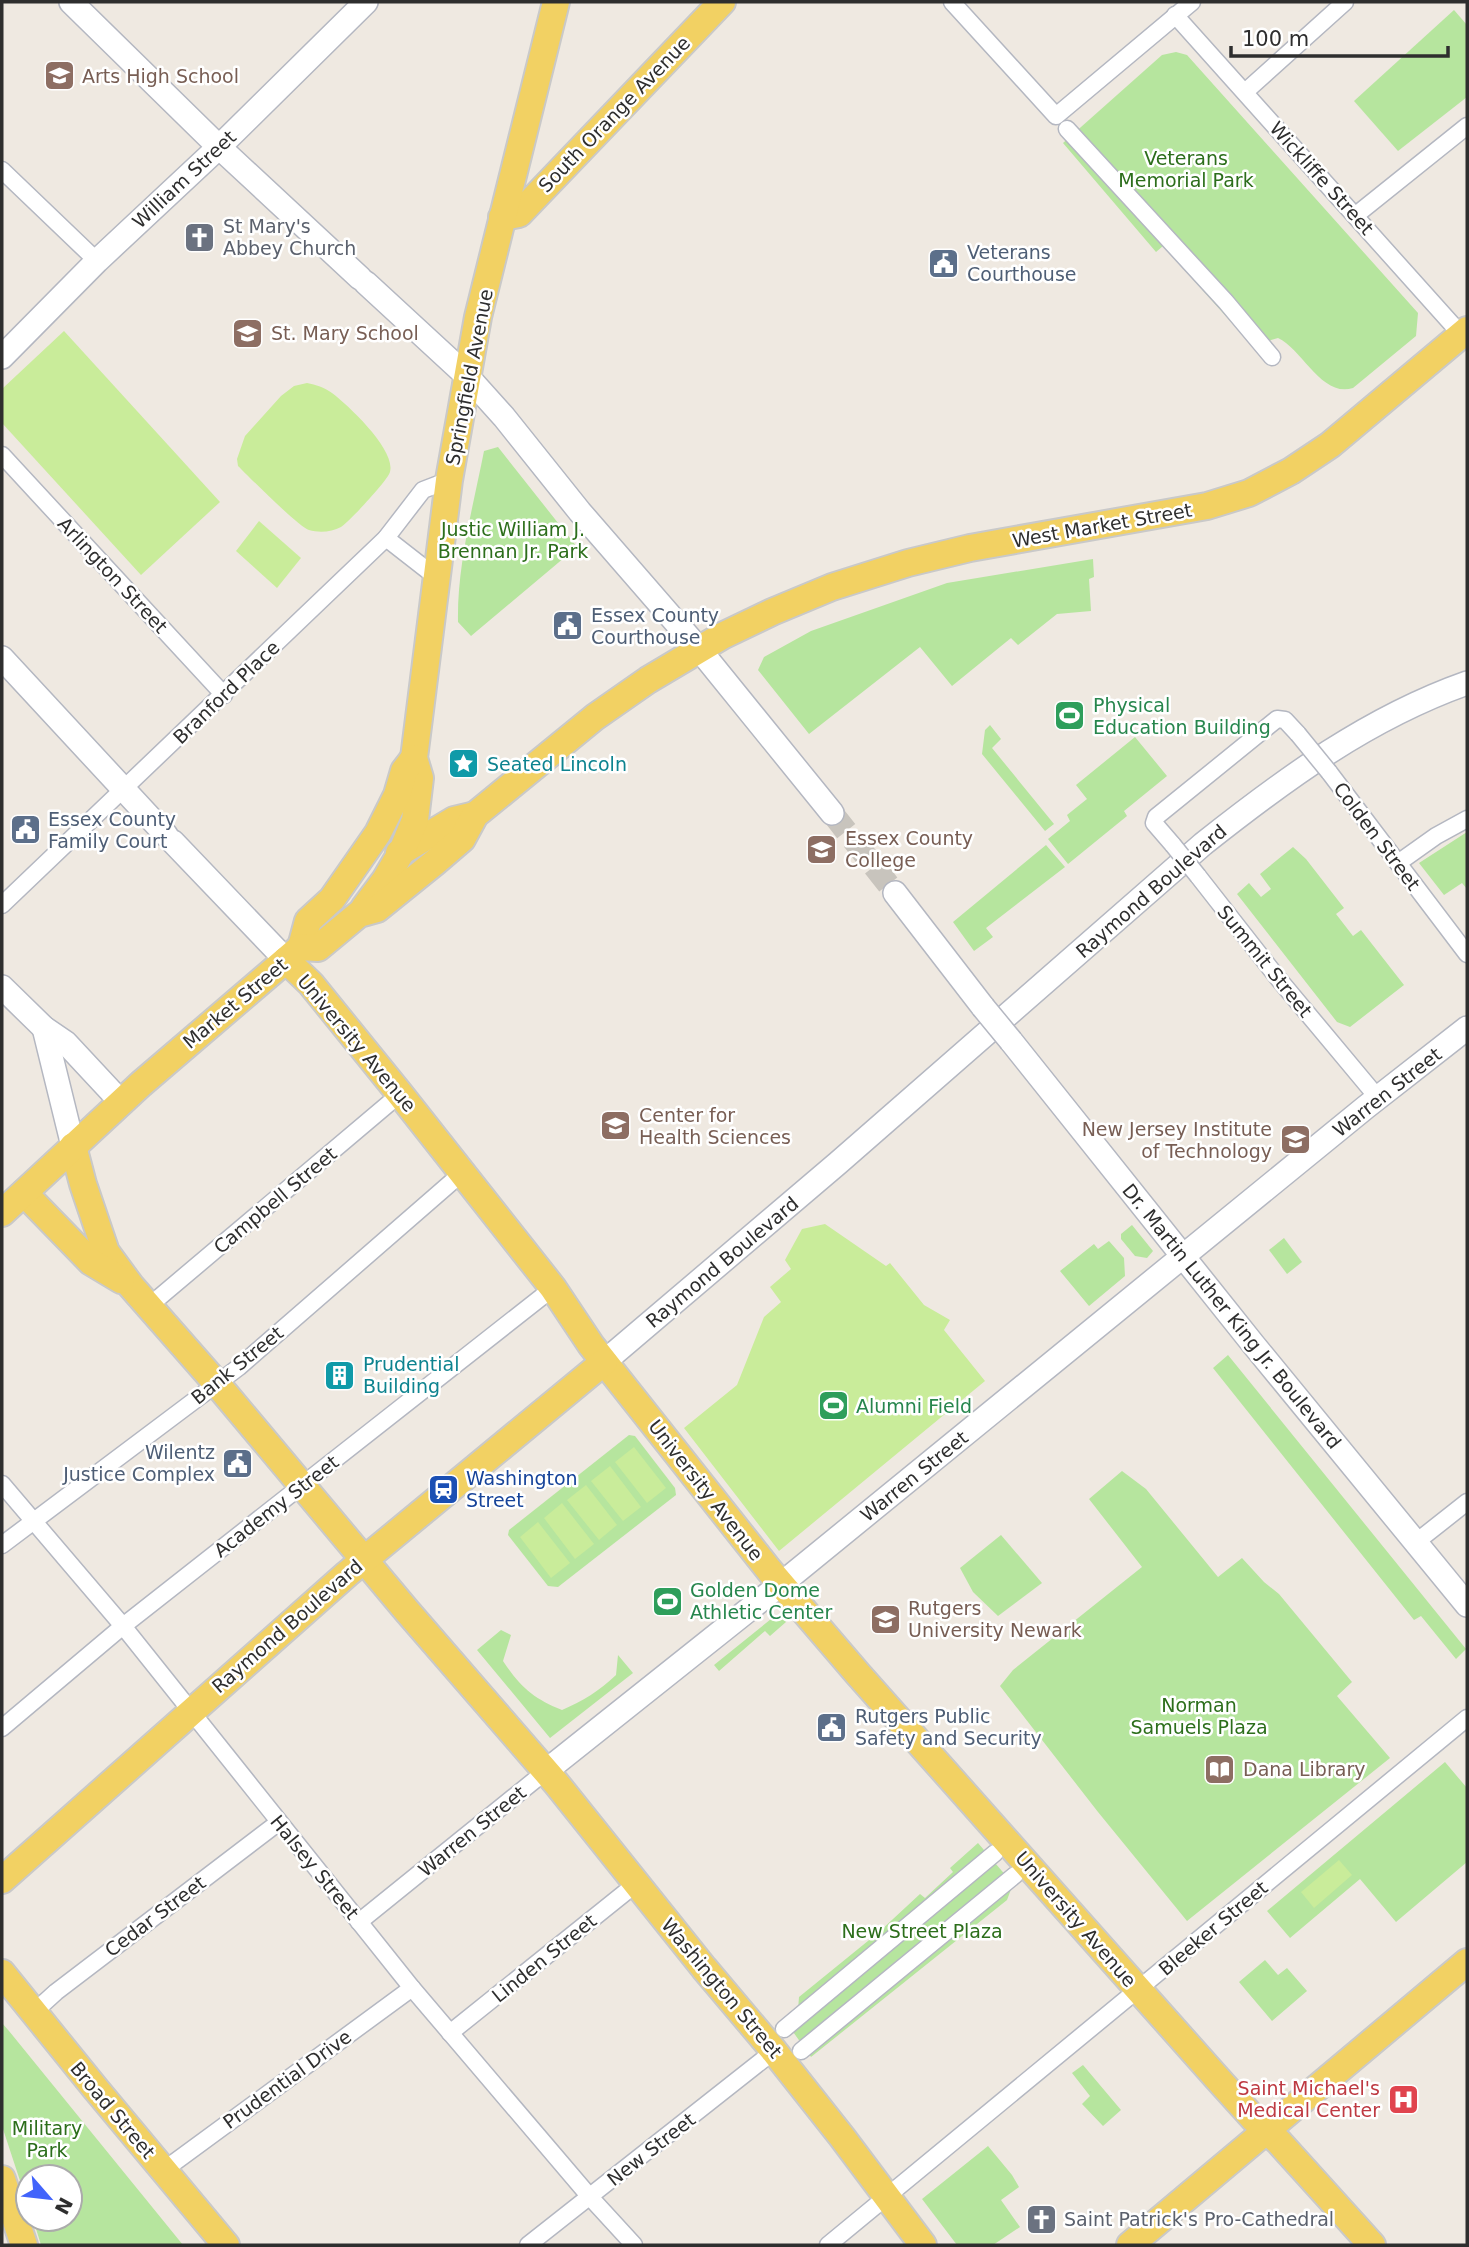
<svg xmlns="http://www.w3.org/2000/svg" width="1469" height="2247" font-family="'DejaVu Sans',sans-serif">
<rect width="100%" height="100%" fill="#efe9e1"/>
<g fill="#b6e59e">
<polygon points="1454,10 1467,25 1467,97 1398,151 1354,101"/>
<path d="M 1176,52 L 1187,55 L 1418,313 L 1416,336 L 1353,388 C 1322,398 1303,350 1278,338 L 1271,340 L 1258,352 L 1163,246 L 1156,252 L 1063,143 L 1162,55 Z"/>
<path d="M 498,447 L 577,547 L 471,636 L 458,622 C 457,565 473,507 484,451 Z"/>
<polygon points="1093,559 1094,577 1089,579 1091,611 1057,614 1018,645 1011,638 952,686 920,647 809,734 758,670 764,657 811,631 947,583"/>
<polygon points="990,725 1001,739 992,748 1054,824 1045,831 982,754 985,730"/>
<polygon points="1135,737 1167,776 1124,811 1127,816 1068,864 1048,839 1070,821 1067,815 1087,799 1076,785"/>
<polygon points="1467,832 1467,889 1462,883 1444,895 1419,863"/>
<polygon points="1046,845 1065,867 986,928 993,937 974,951 953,922"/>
<polygon points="1293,847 1306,859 1344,908 1336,914 1353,936 1361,930 1404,985 1350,1027 1337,1022 1237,894 1249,883 1261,897 1271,889 1260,874"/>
<polygon points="1132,1225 1153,1251 1147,1258 1135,1256 1121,1239 1121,1234"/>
<polygon points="1284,1238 1302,1262 1287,1274 1269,1250"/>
<polygon points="1109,1241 1124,1258 1125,1276 1089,1306 1060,1271 1094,1244 1098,1249"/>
<polygon points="1228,1355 1466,1649 1456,1659 1421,1616 1414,1620 1213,1368"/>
<polygon points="629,1435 635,1436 675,1488 676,1495 558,1587 548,1586 508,1535 509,1530"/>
<polygon points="1122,1471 1146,1489 1218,1577 1242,1558 1264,1582 1279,1594 1352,1682 1337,1696 1390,1758 1187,1921 1098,1812 1000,1686 1013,1670 1142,1567 1089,1499"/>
<polygon points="1001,1535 1042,1583 998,1616 973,1592 960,1568"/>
<polygon points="776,1615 781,1616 786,1622 770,1636 765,1631 719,1671 714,1665"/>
<path d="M 501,1630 L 511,1635 L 503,1661 C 520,1687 534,1699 562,1710 C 583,1701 599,1691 616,1675 L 618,1655 L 633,1673 L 550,1738 L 477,1650 Z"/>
<polygon points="1445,1762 1467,1788 1467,1862 1396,1922 1360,1879 1290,1938 1267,1911"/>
<polygon points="978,1843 1013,1884 1007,1900 811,2057 786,2022 788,2015 798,2010 799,1997 879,1932 920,1894 925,1898 953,1872 950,1868"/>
<polygon points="1265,1960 1278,1975 1287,1968 1307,1991 1272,2021 1239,1982"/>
<polygon points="2,2023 9,2031 183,2245 41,2245 33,2219 70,2219 70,2177 28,2177 28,2205 2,2126"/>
<polygon points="1083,2065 1121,2110 1103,2126 1082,2104 1090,2096 1072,2073"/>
<polygon points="988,2146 1012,2175 1019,2187 1001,2200 1020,2227 993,2245 957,2245 922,2199"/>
</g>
<g fill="#c9ec9a">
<polygon points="64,331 220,502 141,575 2,423 2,389"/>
<path d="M 307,383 C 316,385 324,387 332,393 C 349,406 396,450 390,472 C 388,480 349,522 341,527 C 332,532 319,533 309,530 C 300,528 249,477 238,466 L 237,459 L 245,436 L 281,396 L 294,386 Z"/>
<polygon points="259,521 301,558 277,588 236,551"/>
<polygon points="825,1224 886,1266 890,1263 924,1305 950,1320 944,1330 985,1381 779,1551 684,1428 737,1385 764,1317 781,1302 770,1287 791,1269 785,1260 802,1229"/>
<polygon points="634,1447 666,1488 647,1503 615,1462"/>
<polygon points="610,1466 641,1507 623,1521 591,1481"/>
<polygon points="586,1485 617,1525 599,1540 567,1500"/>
<polygon points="562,1503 594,1544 575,1559 544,1518"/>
<polygon points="538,1522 570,1563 551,1578 520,1537"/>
<polygon points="1339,1860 1352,1875 1314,1908 1301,1892"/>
</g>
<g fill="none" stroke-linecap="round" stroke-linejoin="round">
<polyline stroke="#c8c4bd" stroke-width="23" stroke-dasharray="23 11" stroke-linecap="butt" points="832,813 895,893"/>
<defs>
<g id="street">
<polyline points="952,2 1056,116 1192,2"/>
<polyline points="1175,15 1466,340"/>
<polyline points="1245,92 1345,2"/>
<polyline points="1067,129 1226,302 1272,357"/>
<polyline points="2,170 97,261"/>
<polyline points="1356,215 1467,126"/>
<polyline points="2,455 224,695"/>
<polyline points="386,538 436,577"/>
<polyline points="1329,772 1467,954"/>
<polyline points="1173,845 1154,823 1156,817 1277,719 1285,720 1298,734"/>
<polyline points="1398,863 1436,836 1467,819"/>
<polyline points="1198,876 1277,977 1378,1098"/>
<polyline points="2,905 386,538 423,490 449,480"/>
<polyline points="149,1306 400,1094"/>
<polyline points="2,1484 123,1626 412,1988 590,2197 634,2245"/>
<polyline points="1415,1543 1467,1502"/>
<polyline points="2,1545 239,1367 462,1173"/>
<polyline points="2,1728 123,1626 553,1288"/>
<polyline points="359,1922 546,1771"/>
<polyline points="34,2012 56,1992 279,1822"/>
<polyline points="784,2029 995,1853"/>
<polyline points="450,2033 637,1883"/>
<polyline points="801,2051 1015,1875"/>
<polyline points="164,2170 412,1988"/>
<polyline points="528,2245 774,2051"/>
<polyline points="828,2245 1467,1718"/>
</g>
<g id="secondary">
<polyline points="71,2 219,147 360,278"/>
<polyline points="366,283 468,377 504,417 580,512 699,649 832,813"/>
<polyline points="2,357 97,261 219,147 366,2"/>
<polyline points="2,658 166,835"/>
<polyline points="173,842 286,960"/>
<polyline points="895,893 983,1007"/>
<polyline points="2,987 44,1028 66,1043 121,1102"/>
<polyline points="44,1028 73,1146"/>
<polyline points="1011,1041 1253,1344 1467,1605"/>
<path d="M 604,1362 L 838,1163 L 1203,844 C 1285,779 1368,718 1467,683"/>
<polyline points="546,1771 791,1576 1366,1107 1467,1028"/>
</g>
<g id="primary">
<polyline points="502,217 519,214 722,2"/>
<polyline points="399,853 454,820 475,815"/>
<polyline points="364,908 385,880 402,851 415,820 420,778 414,758 449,480 478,317 556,2"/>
<polyline points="301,947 308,921 332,899 378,833 397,795 404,771 414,758"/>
<polyline points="286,960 311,984 400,1094 553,1288 591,1345 769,1570 858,1674 1217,2078 1254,2119 1279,2142 1372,2245"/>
<polyline points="73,1146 83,1184 106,1252 131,1286 217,1384 407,1611 556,1783 704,1968 774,2051 842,2137 923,2245"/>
<polyline points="24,1193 91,1262 121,1280"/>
<polyline points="2,1213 141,1084 301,947 318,948 359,914 377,909 434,863 462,839 475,815 595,717 648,680 722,636 772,612 832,587 908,563 970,548 1207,506 1249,493 1291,471 1330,445 1467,330"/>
<polyline points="2,1880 347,1574 604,1362"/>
<polyline points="2,1973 95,2088 226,2245"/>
<polyline points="2,2179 24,2245"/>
<polyline points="1130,2245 1467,1962"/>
</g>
</defs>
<use href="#street" stroke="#b4b7c1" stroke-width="19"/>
<use href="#secondary" stroke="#b4b7c1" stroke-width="26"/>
<use href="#primary" stroke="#c9c9c9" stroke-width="30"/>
<use href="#street" stroke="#fff" stroke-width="16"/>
<use href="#secondary" stroke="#fff" stroke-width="23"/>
<use href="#primary" stroke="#f2d163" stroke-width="26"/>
<defs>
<g id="street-bridge">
<polyline points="1298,734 1329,772"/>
<polyline points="1173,845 1198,876"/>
</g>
<polyline id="secondary-bridge" points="983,1007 1011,1041"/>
</defs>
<use href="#street-bridge" stroke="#b4b7c1" stroke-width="19" stroke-linecap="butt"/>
<use href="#secondary-bridge" stroke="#b4b7c1" stroke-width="26" stroke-linecap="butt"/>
<use href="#street-bridge" stroke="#fff" stroke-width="16"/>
<use href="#secondary-bridge" stroke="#fff" stroke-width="23"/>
</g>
<defs>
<symbol id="school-square" viewBox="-11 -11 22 22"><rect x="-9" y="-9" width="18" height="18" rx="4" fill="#8d6e63" stroke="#fff"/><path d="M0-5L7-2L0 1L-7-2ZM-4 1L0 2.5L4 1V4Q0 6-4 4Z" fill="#fff"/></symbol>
<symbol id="church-square" viewBox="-11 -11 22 22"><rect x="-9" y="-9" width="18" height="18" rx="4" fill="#6b7280" stroke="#fff"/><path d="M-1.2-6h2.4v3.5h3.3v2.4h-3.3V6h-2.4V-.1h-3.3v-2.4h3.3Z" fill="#fff"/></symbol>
<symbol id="civic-square" viewBox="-11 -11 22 22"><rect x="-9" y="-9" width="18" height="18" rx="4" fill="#5c6f8a" stroke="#fff"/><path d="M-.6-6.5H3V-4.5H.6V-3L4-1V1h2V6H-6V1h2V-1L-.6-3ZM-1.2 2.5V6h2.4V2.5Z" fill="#fff"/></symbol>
<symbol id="stadium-square" viewBox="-11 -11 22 22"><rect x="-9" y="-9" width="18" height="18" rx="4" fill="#2e9e5b" stroke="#fff"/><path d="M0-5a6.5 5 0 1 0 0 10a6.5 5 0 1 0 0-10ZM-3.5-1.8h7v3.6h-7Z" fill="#fff"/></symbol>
<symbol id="sight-square" viewBox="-11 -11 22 22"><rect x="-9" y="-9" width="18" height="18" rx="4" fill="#0f9aa8" stroke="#fff"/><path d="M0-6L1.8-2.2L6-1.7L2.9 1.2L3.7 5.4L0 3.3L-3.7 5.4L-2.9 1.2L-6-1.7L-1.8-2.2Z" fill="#fff"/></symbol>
<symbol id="university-square" viewBox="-11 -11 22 22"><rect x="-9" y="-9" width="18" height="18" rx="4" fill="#8d6e63" stroke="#fff"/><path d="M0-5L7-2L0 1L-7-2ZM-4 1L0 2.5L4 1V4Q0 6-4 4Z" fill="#fff"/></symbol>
<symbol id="building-square" viewBox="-11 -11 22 22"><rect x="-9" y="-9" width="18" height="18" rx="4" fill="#0f9aa8" stroke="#fff"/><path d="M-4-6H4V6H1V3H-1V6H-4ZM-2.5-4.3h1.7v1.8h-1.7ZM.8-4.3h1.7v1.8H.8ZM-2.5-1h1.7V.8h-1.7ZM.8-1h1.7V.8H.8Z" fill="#fff"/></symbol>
<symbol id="station-square" viewBox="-11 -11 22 22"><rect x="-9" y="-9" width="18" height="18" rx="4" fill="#1a4fb4" stroke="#fff"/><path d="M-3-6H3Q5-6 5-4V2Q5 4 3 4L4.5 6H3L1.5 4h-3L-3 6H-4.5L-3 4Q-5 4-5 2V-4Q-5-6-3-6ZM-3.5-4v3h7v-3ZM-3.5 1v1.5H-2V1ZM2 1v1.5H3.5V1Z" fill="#fff"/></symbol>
<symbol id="library-square" viewBox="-11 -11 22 22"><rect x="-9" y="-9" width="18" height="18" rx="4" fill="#8d6e63" stroke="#fff"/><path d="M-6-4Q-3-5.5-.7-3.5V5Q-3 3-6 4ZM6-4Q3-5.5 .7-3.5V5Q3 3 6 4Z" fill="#fff"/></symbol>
<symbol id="hospital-square" viewBox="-11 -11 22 22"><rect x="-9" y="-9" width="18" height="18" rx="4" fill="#e0444e" stroke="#fff"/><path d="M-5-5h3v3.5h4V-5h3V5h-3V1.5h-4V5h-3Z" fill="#fff"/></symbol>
</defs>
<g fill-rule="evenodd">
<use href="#school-square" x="42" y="58" width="35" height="35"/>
<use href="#church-square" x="182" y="220" width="35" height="35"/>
<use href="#civic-square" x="926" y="246" width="35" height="35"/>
<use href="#school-square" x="230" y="316" width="35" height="35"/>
<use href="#civic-square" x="550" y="608" width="35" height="35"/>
<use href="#stadium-square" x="1052" y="698" width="35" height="35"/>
<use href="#sight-square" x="446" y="746" width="35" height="35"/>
<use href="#civic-square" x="8" y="812" width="35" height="35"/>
<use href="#university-square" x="804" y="832" width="35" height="35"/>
<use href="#university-square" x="598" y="1108" width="35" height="35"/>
<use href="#university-square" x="1278" y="1122" width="35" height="35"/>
<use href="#building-square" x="322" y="1358" width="35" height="35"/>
<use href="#stadium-square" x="816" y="1388" width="35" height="35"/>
<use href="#civic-square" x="220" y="1446" width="35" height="35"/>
<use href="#station-square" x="426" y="1472" width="35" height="35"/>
<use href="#stadium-square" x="650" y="1584" width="35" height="35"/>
<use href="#university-square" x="868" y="1602" width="35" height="35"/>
<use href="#civic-square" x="814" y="1710" width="35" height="35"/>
<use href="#library-square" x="1202" y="1752" width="35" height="35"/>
<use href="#hospital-square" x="1386" y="2082" width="35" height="35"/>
<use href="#church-square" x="1024" y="2202" width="35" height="35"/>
</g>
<g text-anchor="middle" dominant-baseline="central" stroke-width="5" stroke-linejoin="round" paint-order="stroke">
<g font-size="19" fill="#785e54" stroke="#fff" text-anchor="start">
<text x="82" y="76">Arts High School</text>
<text x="271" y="333">St. Mary School</text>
<text x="845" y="838">Essex County<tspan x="845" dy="22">College</tspan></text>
<text x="639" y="1115">Center for<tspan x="639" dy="22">Health Sciences</tspan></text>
<text x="1272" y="1129" text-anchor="end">New Jersey Institute<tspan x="1272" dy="22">of Technology</tspan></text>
<text x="908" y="1608">Rutgers<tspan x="908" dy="22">University Newark</tspan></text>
<text x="1243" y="1769">Dana Library</text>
</g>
<g font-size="19" fill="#2e2e2e" stroke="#fff">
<text transform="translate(614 114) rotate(-46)">South Orange Avenue</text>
<text transform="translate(1322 178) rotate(48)">Wickliffe Street</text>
<text transform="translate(184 179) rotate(-43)">William Street</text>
<text transform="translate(469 377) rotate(-79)">Springfield Avenue</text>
<text transform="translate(1102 525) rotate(-10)">West Market Street</text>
<text transform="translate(113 575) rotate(47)">Arlington Street</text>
<text transform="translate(226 692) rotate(-44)">Branford Place</text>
<text transform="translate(1377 836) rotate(53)">Colden Street</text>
<text transform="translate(1151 891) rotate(-41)">Raymond Boulevard</text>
<text transform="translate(1265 961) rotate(51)">Summit Street</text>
<text transform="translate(235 1003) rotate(-40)">Market Street</text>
<text transform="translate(357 1043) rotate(50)">University Avenue</text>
<text transform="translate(1387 1092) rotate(-38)">Warren Street</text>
<text transform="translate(275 1200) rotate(-40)">Campbell Street</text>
<text transform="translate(722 1262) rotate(-40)">Raymond Boulevard</text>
<text transform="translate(1232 1316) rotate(51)">Dr. Martin Luther King Jr. Boulevard</text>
<text transform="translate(237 1365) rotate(-39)">Bank Street</text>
<text transform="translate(914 1476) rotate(-39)">Warren Street</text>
<text transform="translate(706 1490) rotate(52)">University Avenue</text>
<text transform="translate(276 1506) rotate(-38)">Academy Street</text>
<text transform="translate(287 1626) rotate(-41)">Raymond Boulevard</text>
<text transform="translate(472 1831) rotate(-39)">Warren Street</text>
<text transform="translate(315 1867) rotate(51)">Halsey Street</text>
<text transform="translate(155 1916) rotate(-37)">Cedar Street</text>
<text transform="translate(1076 1919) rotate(49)">University Avenue</text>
<text transform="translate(1213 1928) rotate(-40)">Bleeker Street</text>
<text transform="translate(544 1958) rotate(-39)">Linden Street</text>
<text transform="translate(722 1988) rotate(50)">Washington Street</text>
<text transform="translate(287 2079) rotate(-36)">Prudential Drive</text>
<text transform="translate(113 2110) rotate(50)">Broad Street</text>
<text transform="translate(651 2149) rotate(-38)">New Street</text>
</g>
<g font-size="19" fill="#2c6e1b" stroke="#fff">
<text x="1186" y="158">Veterans<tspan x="1186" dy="22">Memorial Park</tspan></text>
<text x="513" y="529">Justic William J.<tspan x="513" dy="22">Brennan Jr. Park</tspan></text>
<text x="1199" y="1705">Norman<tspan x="1199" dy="22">Samuels Plaza</tspan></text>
<text x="922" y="1931">New Street Plaza</text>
<text x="47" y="2128">Military<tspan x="47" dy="22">Park</tspan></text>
</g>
<g font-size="19" fill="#5b616d" stroke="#fff" text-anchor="start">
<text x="223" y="226">St Mary's<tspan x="223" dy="22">Abbey Church</tspan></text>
<text x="1064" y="2219">Saint Patrick's Pro-Cathedral</text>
</g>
<g font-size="19" fill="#4e5e75" stroke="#fff" text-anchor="start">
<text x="967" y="252">Veterans<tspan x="967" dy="22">Courthouse</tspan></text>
<text x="591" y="615">Essex County<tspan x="591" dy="22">Courthouse</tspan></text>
<text x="48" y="819">Essex County<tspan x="48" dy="22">Family Court</tspan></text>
<text x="215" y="1452" text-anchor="end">Wilentz<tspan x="215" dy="22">Justice Complex</tspan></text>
<text x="855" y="1716">Rutgers Public<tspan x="855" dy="22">Safety and Security</tspan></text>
</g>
<g font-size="19" fill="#27864d" stroke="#fff" text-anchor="start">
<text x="1093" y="705">Physical<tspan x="1093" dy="22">Education Building</tspan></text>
<text x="856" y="1406">Alumni Field</text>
<text x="690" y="1590">Golden Dome<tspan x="690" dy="22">Athletic Center</tspan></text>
</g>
<g font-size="19" fill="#0d838f" stroke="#fff" text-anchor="start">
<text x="487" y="764">Seated Lincoln</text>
<text x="363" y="1364">Prudential<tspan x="363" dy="22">Building</tspan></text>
</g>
<g font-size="19" fill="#164399" stroke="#fff" text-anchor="start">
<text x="466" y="1478">Washington<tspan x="466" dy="22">Street</tspan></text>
</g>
<g font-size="19" fill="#be3a42" stroke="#fff" text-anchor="end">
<text x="1380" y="2088">Saint Michael's<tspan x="1380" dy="22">Medical Center</tspan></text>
</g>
</g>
<rect width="1469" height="2247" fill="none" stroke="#2e2e2e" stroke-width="7"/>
<g transform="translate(49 2198) rotate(118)"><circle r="33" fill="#ffffff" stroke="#ababab" stroke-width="2"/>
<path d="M0-5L12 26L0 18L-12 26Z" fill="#4264fb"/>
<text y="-10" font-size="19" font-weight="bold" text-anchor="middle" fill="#2e2e2e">N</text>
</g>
<path d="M1231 46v10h217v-10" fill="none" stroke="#2e2e2e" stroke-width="3.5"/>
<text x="1242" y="46" font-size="21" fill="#2e2e2e" stroke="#ffffff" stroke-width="5" paint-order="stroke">100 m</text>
</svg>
